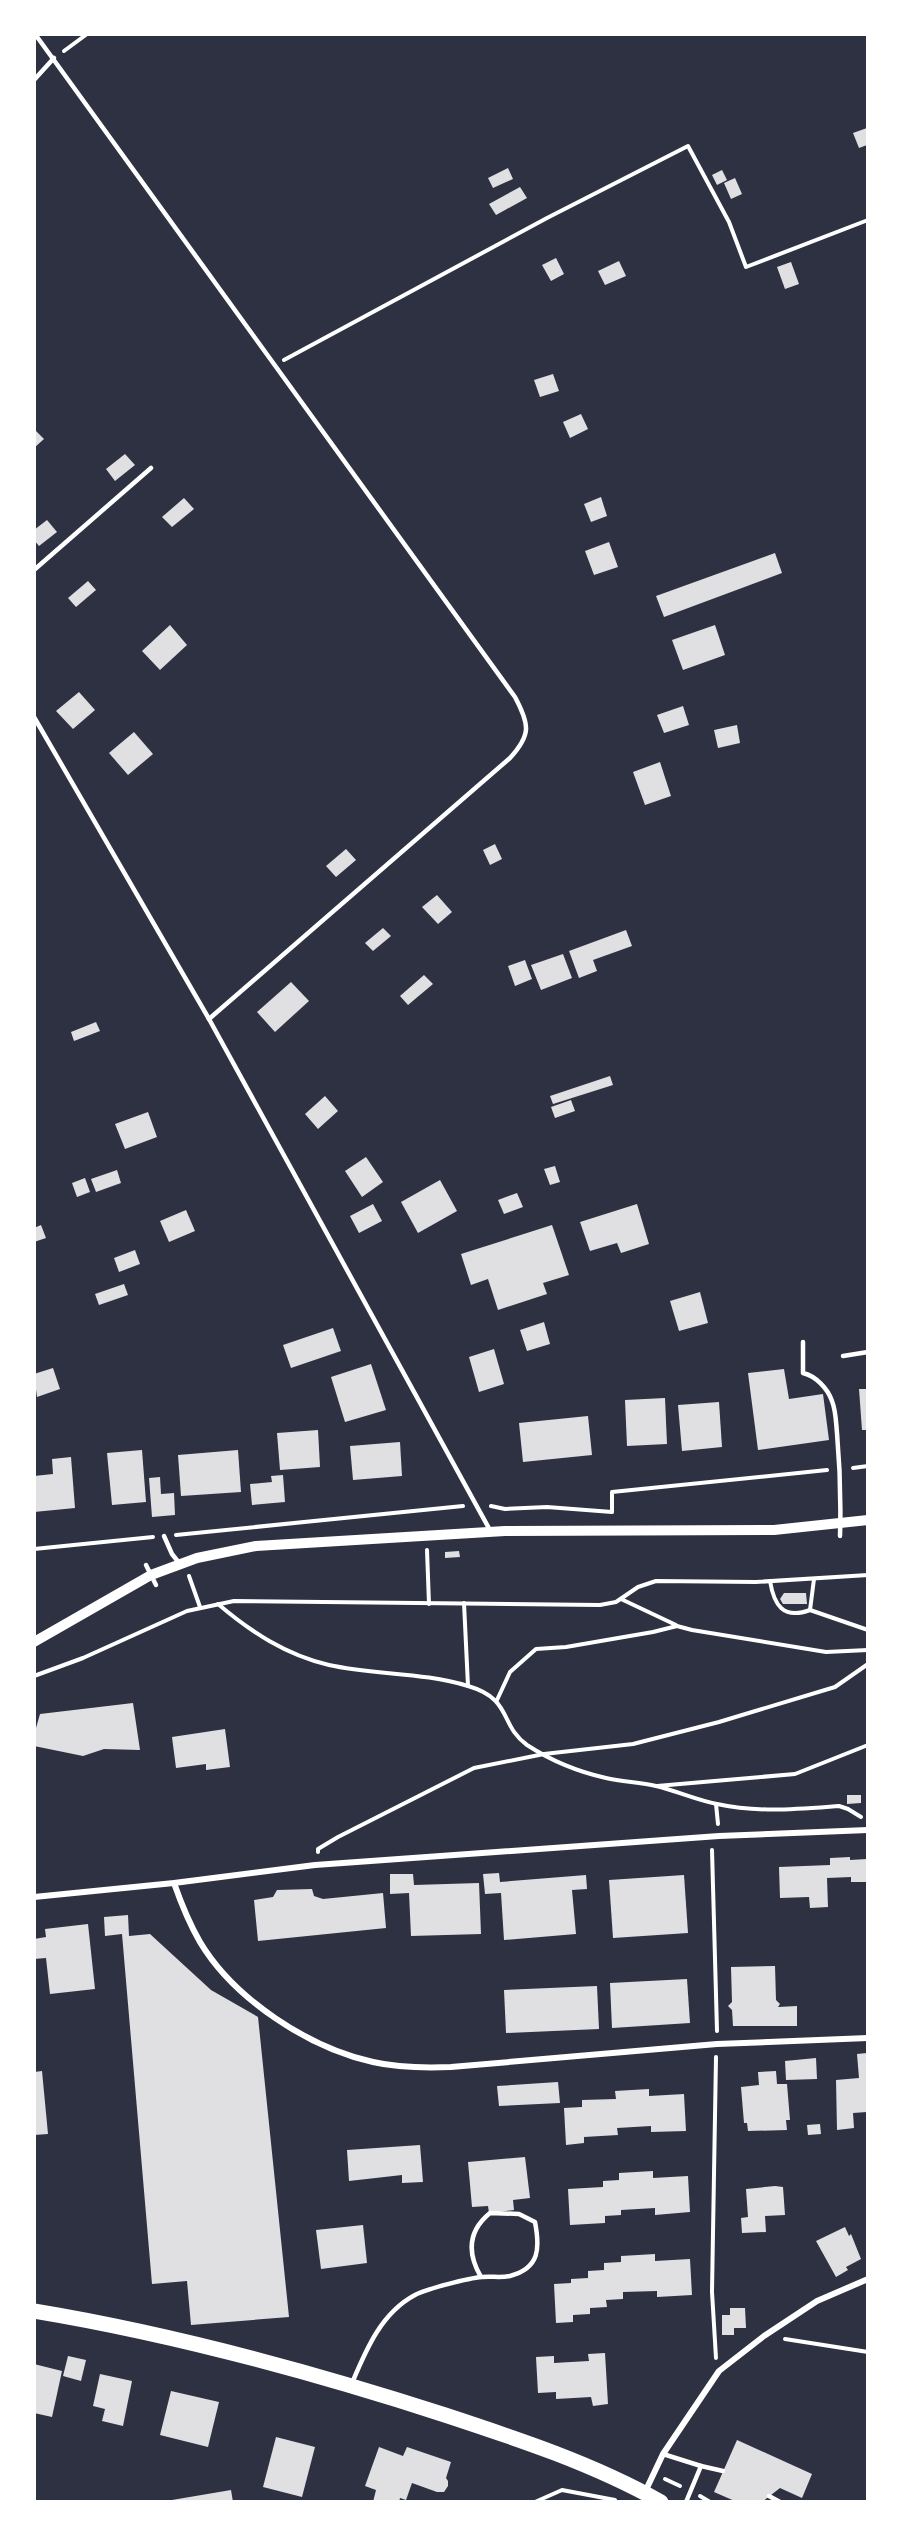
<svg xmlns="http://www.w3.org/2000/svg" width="902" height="2536" font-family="'PT Sans Narrow',sans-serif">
<rect width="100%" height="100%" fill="#2d3142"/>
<g fill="#e0e0e3">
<polygon points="867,128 867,145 859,148 853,133"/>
<polygon points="508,168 513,179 493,188 488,178"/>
<polygon points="722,170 727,180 717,185 712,175"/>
<polygon points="735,178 742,194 731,199 724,183"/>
<polygon points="520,187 527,198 496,215 489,204"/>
<polygon points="556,258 564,274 551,281 542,265"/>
<polygon points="619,261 626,276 605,285 598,271"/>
<polygon points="791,262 799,284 785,289 777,267"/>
<polygon points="553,374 559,391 540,397 534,380"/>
<polygon points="581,414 588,429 570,438 563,422"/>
<polygon points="34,429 44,439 34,448"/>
<polygon points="125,454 135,465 115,481 106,469"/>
<polygon points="601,497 607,516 591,522 584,504"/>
<polygon points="184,498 194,509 172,527 162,517"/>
<polygon points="47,520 57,532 39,546 34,540 34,530"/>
<polygon points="609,542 618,567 594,575 585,551"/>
<polygon points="775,553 782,573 664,617 656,596"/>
<polygon points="88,581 96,590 76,607 68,598"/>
<polygon points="170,625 187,645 160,670 142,651"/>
<polygon points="715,625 725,655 683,670 672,640"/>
<polygon points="79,692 95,710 73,729 56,711"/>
<polygon points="683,706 689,725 664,733 657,715"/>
<polygon points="737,725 740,743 718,748 714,730"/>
<polygon points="134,732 153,754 128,775 109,753"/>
<polygon points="660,762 671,796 645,805 633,772"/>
<polygon points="495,844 502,859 490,865 483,850"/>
<polygon points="346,849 356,860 336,877 326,866"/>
<polygon points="437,895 452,912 438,924 422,907"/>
<polygon points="383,928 391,936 373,951 365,943"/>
<polygon points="626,930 632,946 593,960 597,971 579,978 569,951"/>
<polygon points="563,954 572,978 541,990 531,965"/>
<polygon points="525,960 532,979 515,986 508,966"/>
<polygon points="424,975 433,984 408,1005 400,996"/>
<polygon points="291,982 309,1001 275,1032 257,1012"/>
<polygon points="96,1022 100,1031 74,1041 71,1032"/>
<polygon points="610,1076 613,1085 553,1104 550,1096"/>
<polygon points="325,1096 338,1111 318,1129 305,1114"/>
<polygon points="571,1100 575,1111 555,1118 551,1107"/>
<polygon points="148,1112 157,1137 125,1149 115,1124"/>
<polygon points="366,1157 383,1182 362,1197 345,1171"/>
<polygon points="555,1166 560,1182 550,1185 544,1169"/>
<polygon points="117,1170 121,1183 96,1192 91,1179"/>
<polygon points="85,1178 90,1192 77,1197 72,1183"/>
<polygon points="440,1180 457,1211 418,1233 401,1202"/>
<polygon points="517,1193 523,1207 504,1214 498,1200"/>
<polygon points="373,1204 382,1221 359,1233 350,1216"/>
<polygon points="637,1204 649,1244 621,1253 617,1243 590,1251 580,1222"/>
<polygon points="186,1210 195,1231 169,1242 160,1221"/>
<polygon points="41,1225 46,1238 34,1242 34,1228"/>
<polygon points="552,1225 569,1275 543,1283 547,1294 498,1310 488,1279 471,1285 461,1254"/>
<polygon points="135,1250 140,1264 119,1272 114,1258"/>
<polygon points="124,1284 128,1295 99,1305 95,1294"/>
<polygon points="700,1292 708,1323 679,1331 670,1301"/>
<polygon points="544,1322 550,1344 527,1351 520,1330"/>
<polygon points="333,1328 341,1351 291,1368 283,1345"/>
<polygon points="494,1349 504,1384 479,1392 469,1357"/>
<polygon points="371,1364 386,1410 345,1422 331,1377"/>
<polygon points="53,1368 60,1389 37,1397 34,1374"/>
<polygon points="784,1369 789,1399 823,1394 829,1440 758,1450 748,1373"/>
<polygon points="859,1389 867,1389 867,1430 862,1430"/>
<polygon points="665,1398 667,1444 627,1446 625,1400"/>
<polygon points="719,1402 722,1447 682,1451 678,1405"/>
<polygon points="588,1416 592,1455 523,1462 519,1423"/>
<polygon points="318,1430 320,1467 280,1470 277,1433"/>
<polygon points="400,1442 402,1476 353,1480 350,1446"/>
<polygon points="142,1450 146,1502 112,1505 107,1453"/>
<polygon points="238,1450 241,1492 181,1496 178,1455"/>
<polygon points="71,1457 75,1508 34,1512 34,1476 53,1474 52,1459"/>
<polygon points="283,1475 285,1502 252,1505 250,1484 272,1482 271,1476"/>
<polygon points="160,1477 161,1494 174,1493 175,1515 152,1517 149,1478"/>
<polygon points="459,1551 460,1557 445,1558 445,1552"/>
<polygon points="784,1593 806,1593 807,1604 783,1604 780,1599"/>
<polygon points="133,1703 140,1750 104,1749 83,1756 34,1746 34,1735 40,1714"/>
<polygon points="225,1729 230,1767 206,1770 206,1764 176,1768 172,1737"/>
<polygon points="847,1795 861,1795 861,1803 847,1804"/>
<polygon points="850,1857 850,1860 867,1859 867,1882 851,1882 851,1877 827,1878 828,1907 810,1908 809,1897 780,1898 779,1867 830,1865 830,1858"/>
<polygon points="499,1873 500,1882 586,1875 587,1889 572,1890 576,1934 504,1940 501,1893 485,1894 483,1874"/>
<polygon points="390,1874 413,1874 414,1885 479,1883 481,1934 411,1936 409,1893 390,1894"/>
<polygon points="684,1875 688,1933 613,1938 609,1880"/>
<polygon points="312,1889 314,1896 323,1899 383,1893 386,1928 258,1941 254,1900 273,1897 277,1890"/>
<polygon points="128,1915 129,1936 150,1934 211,1990 258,2017 289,2317 191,2325 187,2281 152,2284 122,1934 105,1936 104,1917"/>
<polygon points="88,1924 95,1989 50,1994 46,1958 34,1959 34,1939 46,1937 45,1929"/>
<polygon points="775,1966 776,2000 780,2004 778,2007 797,2006 797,2026 733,2026 732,2010 728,2006 732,2002 731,1967"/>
<polygon points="687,1979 690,2023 612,2028 610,1983"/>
<polygon points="597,1986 599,2029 506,2033 504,1990"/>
<polygon points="867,2053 867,2112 853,2113 854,2128 837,2130 836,2080 859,2078 857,2054"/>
<polygon points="816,2058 817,2079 786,2080 785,2061"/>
<polygon points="42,2071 48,2134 34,2135 34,2072"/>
<polygon points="776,2071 777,2084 787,2084 790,2120 786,2120 787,2130 748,2131 747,2123 744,2123 741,2087 759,2085 758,2072"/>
<polygon points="558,2082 560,2103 499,2106 497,2086"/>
<polygon points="649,2089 649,2096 684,2094 686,2131 651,2132 651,2126 617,2128 618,2135 584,2137 584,2143 566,2145 564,2108 582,2107 582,2100 616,2099 615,2091"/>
<polygon points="820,2124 821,2134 808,2135 807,2125"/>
<polygon points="420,2145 423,2182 402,2183 402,2175 349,2181 347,2150"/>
<polygon points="525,2157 530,2198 513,2200 514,2210 489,2213 488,2206 472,2207 468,2162"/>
<polygon points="653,2171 653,2178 688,2176 690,2212 655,2215 655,2208 621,2210 621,2215 605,2216 605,2223 570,2225 568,2189 603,2187 603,2181 619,2180 619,2173"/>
<polygon points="775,2186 783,2187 785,2215 765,2216 766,2232 742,2233 741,2218 748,2217 746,2189"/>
<polygon points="363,2225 367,2263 321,2269 316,2230"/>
<polygon points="845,2227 849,2236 851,2234 861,2259 846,2267 848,2270 836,2277 816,2241"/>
<polygon points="655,2254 655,2261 690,2259 692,2295 657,2297 657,2291 623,2292 623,2299 606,2300 607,2307 590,2308 590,2314 573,2315 573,2322 556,2323 554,2284 571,2283 571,2279 588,2278 588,2271 604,2270 604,2263 621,2262 621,2256"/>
<polygon points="730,2308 745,2308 746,2328 734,2328 734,2335 722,2335 722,2315 730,2315"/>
<polygon points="605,2353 608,2404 593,2406 591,2397 556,2399 556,2392 538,2393 536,2357 554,2356 554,2363 571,2362 589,2361 588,2354"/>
<polygon points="68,2356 86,2360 81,2381 63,2376"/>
<polygon points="34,2364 62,2371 52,2417 34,2413"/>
<polygon points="100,2374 132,2381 123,2426 102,2421 105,2409 93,2406"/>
<polygon points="171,2391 219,2402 208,2447 160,2435"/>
<polygon points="276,2437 315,2447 302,2497 263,2487"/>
<polygon points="737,2440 812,2474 802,2498 780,2488 762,2502 737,2502 714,2492"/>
<polygon points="379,2447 403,2456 407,2447 451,2462 446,2478 448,2481 448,2486 444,2492 437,2492 412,2483 406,2500 400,2498 399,2502 373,2502 376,2490 365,2486"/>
<polygon points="231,2490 233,2502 172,2502 172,2500"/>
</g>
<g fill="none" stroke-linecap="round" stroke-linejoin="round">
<g stroke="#fff" stroke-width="4">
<polyline points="64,51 87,34"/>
<polyline points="284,360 547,218 688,146 729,222 746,267 868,220"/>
<polyline points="853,1468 868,1466"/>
<polyline points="491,1506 505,1509 547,1507 612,1512 612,1492 827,1470"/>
<polyline points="176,1535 463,1506"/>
<polyline points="34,1549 153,1537"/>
<polyline points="427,1550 429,1604"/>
<polyline points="189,1576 200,1607"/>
<path d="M 770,1581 C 774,1605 783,1620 810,1610 L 814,1579"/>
<polyline points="621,1599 676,1625"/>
<polyline points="464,1603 468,1686"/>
<path d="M 218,1604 C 251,1632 286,1655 329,1665 C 374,1675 423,1672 468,1686 C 513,1699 499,1725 527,1745 C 550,1760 579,1772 606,1778 C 623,1782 640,1782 656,1786 C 677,1791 696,1800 717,1804 C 758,1813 798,1809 839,1806 L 848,1809 L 861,1817"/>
<polyline points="810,1610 868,1630"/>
<polyline points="34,1676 83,1658 187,1611 234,1601 600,1605 616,1602 638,1587 656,1581 756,1582 868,1575"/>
<polyline points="497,1700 510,1672 536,1649 566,1647 653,1632 677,1626 692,1630 826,1652 868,1650"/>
<polyline points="657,1786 795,1774 868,1745"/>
<polyline points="716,1804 718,1824"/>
<polyline points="712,1850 717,2031"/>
<polyline points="318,1852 318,1849 338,1837 474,1768 544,1754 633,1744 719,1722 835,1687 868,1664"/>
<polyline points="785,2339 868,2352"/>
<polyline points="716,2358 712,2292 716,2057"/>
<polyline points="665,2479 680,2486"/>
<polyline points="700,2496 710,2502"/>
<polyline points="535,2502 562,2490 615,2500"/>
</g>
<g stroke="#fff" stroke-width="4.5">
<path d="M 35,34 L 515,697 C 530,725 531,735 510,758 L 209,1019"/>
<polyline points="34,80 54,58"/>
<polyline points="34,570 151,468"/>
<polyline points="34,717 209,1019 491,1532"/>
<path d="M 803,1342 L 803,1373 C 816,1376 828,1389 832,1401 C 836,1411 836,1423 837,1433 C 840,1467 841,1502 840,1536"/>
<polyline points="843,1356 868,1352"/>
<polyline points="164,1536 172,1554 180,1564"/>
<polyline points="146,1565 156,1585"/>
<path d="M 352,2383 C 366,2350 381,2313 415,2295 C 426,2289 469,2278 482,2277 C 491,2276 501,2278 510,2276 C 540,2268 540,2248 535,2222 L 519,2214 L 490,2213 C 468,2231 467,2253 481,2277"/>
<polyline points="663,2454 701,2466"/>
<polyline points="769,2496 780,2502"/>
<polyline points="686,2502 701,2466 723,2471"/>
</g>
<g stroke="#fff" stroke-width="6">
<path d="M 174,1883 C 181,1903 189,1923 200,1942 C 234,1999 309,2048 373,2062 C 399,2068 425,2068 451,2067 L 717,2044 L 868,2038"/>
<polyline points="34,1897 174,1883 315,1865 719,1836 868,1830"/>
<polyline points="645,2492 663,2454 719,2371 764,2336 817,2301 868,2279"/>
</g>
<polyline stroke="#fff" stroke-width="10" points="34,1642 151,1575 197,1558 256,1546 505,1531 774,1530 868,1520"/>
<path stroke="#fff" stroke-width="15" d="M 34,2311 C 173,2334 312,2372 445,2415 C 518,2439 594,2464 661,2502"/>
</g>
<rect width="902" height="2536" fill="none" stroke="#ffffff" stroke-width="72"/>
</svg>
